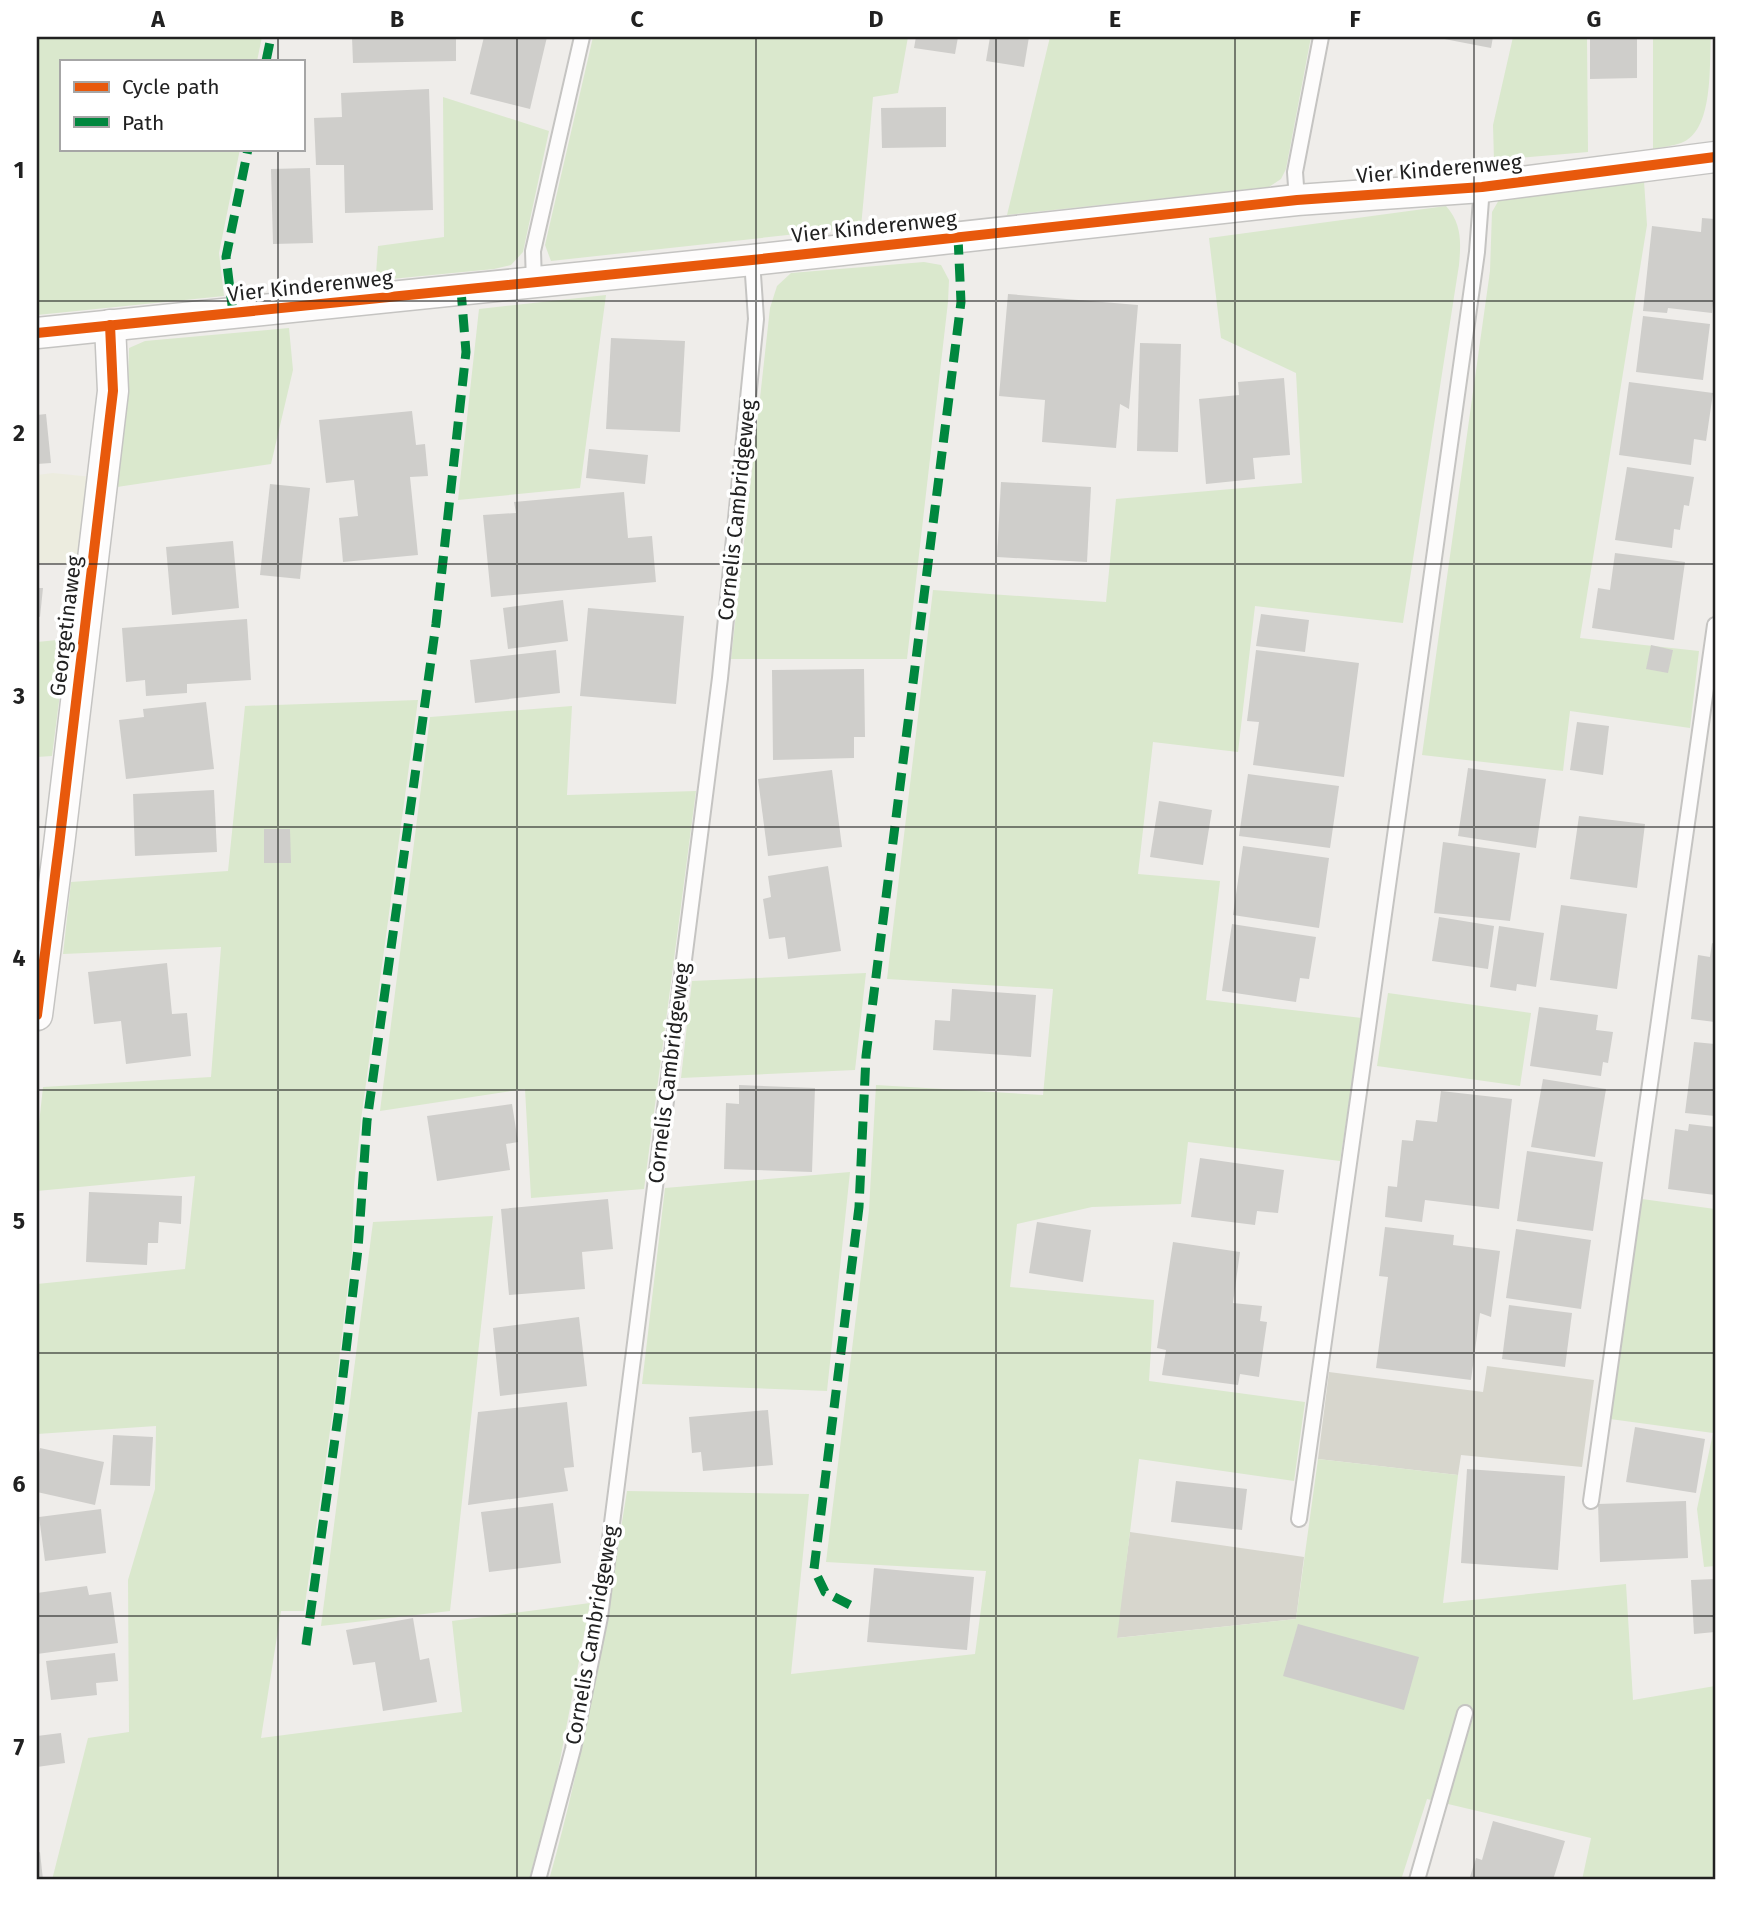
<svg xmlns="http://www.w3.org/2000/svg" width="1752" height="1917" font-family="'Fira Sans',sans-serif">
<rect width="100%" height="100%" fill="#efedea"/>
<g fill="#d7d6cd">
<polygon points="1487,1366 1594,1380 1582,1467 1461,1455 1458,1475 1318,1459 1329,1372 1483,1392"/>
<polygon points="1130,1532 1304,1557 1296,1619 1116,1638"/>
</g>
<polygon fill="#ececdf" points="53,473 92,477 81,564 37,563 37,475"/>
<g fill="#dae8cd">
<polygon points="37,37 262,37 257,61 61,61 61,149 240,149 219,253 224,296 37,315"/>
<polygon points="593,37 908,37 898,93 873,97 861,227 551,261 545,245"/>
<polygon points="1050,37 1311,37 1286,169 1281,179 1269,187 1007,215"/>
<polygon points="1513,37 1587,37 1588,152 1494,160 1493,125"/>
<path d="M 1653,37 L 1711,37 C 1709,66 1714,131 1681,143 C 1672,146 1662,147 1653,149 Z"/>
<polygon points="443,97 549,131 523,252 511,265 494,269 381,280 376,274 378,246 444,237"/>
<polygon points="1644,181 1647,225 1580,638 1699,651 1690,728 1570,711 1563,771 1422,755 1490,271 1492,212 1500,198 1513,194"/>
<path d="M 1446,206 C 1462,224 1461,242 1459,265 L 1403,623 L 1255,606 L 1238,752 L 1153,742 L 1138,874 L 1220,881 L 1206,1000 L 1362,1018 L 1340,1161 L 1188,1142 L 1181,1204 L 1092,1207 L 1017,1224 L 1010,1287 L 1154,1300 L 1149,1381 L 1305,1402 L 1294,1481 L 1139,1459 L 1117,1638 L 1296,1619 L 1318,1459 L 1458,1475 L 1443,1603 L 1626,1584 L 1633,1700 L 1715,1686 L 1715,1880 L 1582,1880 L 1591,1838 L 1427,1799 L 1401,1880 L 549,1880 C 585,1753 606,1622 627,1491 L 809,1494 L 791,1674 L 975,1654 L 986,1571 L 826,1562 L 869,1210 L 876,1085 L 1043,1095 L 1053,989 L 887,979 L 933,590 L 1106,602 L 1116,499 L 1302,483 L 1296,373 L 1221,338 L 1209,238 Z"/>
<polygon points="924,262 941,265 949,280 948,302 907,659 731,659 770,308 777,286 791,273"/>
<polygon points="606,295 580,488 458,500 479,309"/>
<polygon points="289,328 293,370 271,464 117,487 128,382 129,348 145,341"/>
<polygon points="67,639 52,756 37,757 37,642"/>
<polygon points="418,700 361,1120 354,1186 352,1252 333,1410 304,1611 281,1611 261,1738 462,1712 452,1621 590,1603 557,1776 529,1880 52,1880 88,1738 129,1732 128,1580 155,1489 156,1426 37,1434 37,1284 185,1269 195,1176 37,1191 37,1142 43,1087 211,1077 221,947 63,954 71,882 228,871 245,706"/>
<polygon points="572,706 567,795 696,791 644,1189 531,1198 525,1089 380,1111 430,717"/>
<polygon points="866,973 855,1070 681,1078 692,981"/>
<polygon points="1388,993 1531,1013 1520,1086 1377,1066"/>
<polygon points="850,1172 827,1391 642,1384 665,1188"/>
<polygon points="1642,1199 1715,1209 1715,1566 1704,1567 1697,1509 1713,1433 1610,1419"/>
<polygon points="493,1216 450,1611 321,1626 373,1222"/>
</g>
<g fill="#cfcecb">
<polygon points="352,37 456,37 456,61 353,63"/>
<polygon points="484,37 547,37 530,109 470,94"/>
<polygon points="916,37 958,37 955,54 914,48"/>
<polygon points="990,37 1029,37 1024,67 986,61"/>
<polygon points="1434,37 1493,37 1491,48"/>
<polygon points="1590,37 1637,37 1637,78 1590,79"/>
<polygon points="429,89 433,210 345,213 344,165 316,165 314,118 342,117 341,93"/>
<polygon points="946,107 946,147 882,148 881,108"/>
<polygon points="310,168 313,243 273,244 271,169"/>
<polygon points="1702,218 1715,219 1715,285 1712,313 1668,308 1667,313 1643,311 1652,226 1701,232"/>
<polygon points="1008,294 1138,305 1129,409 1120,404 1116,448 1042,442 1045,400 999,396"/>
<polygon points="1643,316 1710,324 1703,380 1636,372"/>
<polygon points="611,338 685,341 680,432 606,429"/>
<polygon points="1140,343 1181,344 1178,452 1137,451"/>
<polygon points="1284,378 1290,455 1253,458 1255,479 1206,484 1199,399 1239,395 1238,382"/>
<polygon points="1629,382 1713,393 1706,441 1694,439 1691,465 1619,455"/>
<polygon points="412,411 416,445 425,444 428,476 410,477 418,555 343,562 339,518 358,516 354,480 326,483 319,420"/>
<polygon points="46,414 51,463 37,464 37,415"/>
<polygon points="589,449 648,455 645,484 586,478"/>
<polygon points="1627,467 1694,477 1689,506 1684,505 1680,530 1674,529 1672,548 1615,540"/>
<polygon points="1001,482 1091,487 1087,562 997,557"/>
<polygon points="270,484 310,488 300,579 260,575"/>
<polygon points="624,492 628,538 652,536 656,582 491,597 483,515 516,513 514,502"/>
<polygon points="233,541 239,608 172,615 166,547"/>
<polygon points="1615,553 1685,562 1674,640 1592,628 1598,588 1610,590"/>
<polygon points="37,588 43,588 40,617 37,616"/>
<polygon points="563,600 568,641 508,649 503,608"/>
<polygon points="588,608 684,616 676,704 580,696"/>
<polygon points="1261,614 1309,620 1305,652 1256,646"/>
<polygon points="247,619 251,680 187,684 187,693 146,696 145,680 126,682 122,628"/>
<polygon points="1651,645 1673,650 1668,673 1646,669"/>
<polygon points="556,650 560,693 475,703 470,660"/>
<polygon points="1256,650 1359,663 1344,777 1253,765 1259,722 1247,721"/>
<polygon points="864,669 865,737 854,737 854,758 773,760 772,670"/>
<polygon points="206,702 214,769 126,779 119,720 144,717 143,709"/>
<polygon points="1577,722 1609,726 1603,775 1570,770"/>
<polygon points="1468,768 1546,779 1536,848 1458,836"/>
<polygon points="832,770 842,847 768,856 758,779"/>
<polygon points="1248,774 1339,786 1330,848 1239,836"/>
<polygon points="214,790 217,852 135,856 133,794"/>
<polygon points="1159,801 1212,810 1203,865 1150,857"/>
<polygon points="1579,816 1645,824 1637,888 1570,879"/>
<polygon points="264,829 290,829 291,863 264,863"/>
<polygon points="1443,842 1520,853 1510,921 1434,913"/>
<polygon points="1243,846 1329,858 1319,928 1233,915"/>
<polygon points="828,866 841,951 788,959 785,937 769,939 763,899 771,897 768,876"/>
<polygon points="1561,905 1627,914 1617,989 1550,980"/>
<polygon points="1439,917 1494,926 1488,969 1432,961"/>
<polygon points="1232,924 1316,937 1309,979 1300,978 1296,1002 1222,991"/>
<polygon points="1499,926 1544,933 1536,987 1517,984 1516,991 1490,987"/>
<polygon points="1712,943 1715,944 1715,1022 1691,1019 1698,955 1710,957"/>
<polygon points="167,963 172,1014 187,1013 191,1056 126,1064 121,1021 94,1024 88,972"/>
<polygon points="952,989 1036,995 1031,1057 933,1050 935,1020 950,1021"/>
<polygon points="1539,1007 1598,1015 1596,1030 1613,1032 1608,1063 1603,1062 1601,1076 1530,1066"/>
<polygon points="1694,1042 1715,1044 1715,1116 1685,1113"/>
<polygon points="1543,1079 1606,1089 1595,1157 1531,1147"/>
<polygon points="739,1085 815,1088 812,1172 724,1169 726,1103 739,1104"/>
<polygon points="1441,1091 1512,1099 1499,1209 1425,1200 1422,1222 1385,1217 1388,1186 1397,1187 1402,1140 1413,1141 1416,1120 1437,1122"/>
<polygon points="512,1104 518,1142 506,1144 510,1170 437,1181 427,1116"/>
<polygon points="1689,1124 1715,1127 1715,1195 1668,1189 1675,1129 1688,1131"/>
<polygon points="1527,1151 1603,1162 1593,1231 1517,1221"/>
<polygon points="1200,1158 1284,1170 1278,1213 1257,1211 1255,1225 1191,1217"/>
<polygon points="89,1192 182,1196 181,1224 159,1222 158,1243 148,1243 147,1265 86,1262"/>
<polygon points="608,1199 613,1249 582,1252 585,1289 509,1295 501,1209"/>
<polygon points="1037,1222 1091,1230 1083,1282 1029,1273"/>
<polygon points="1385,1227 1454,1235 1453,1245 1500,1251 1491,1317 1480,1313 1471,1380 1376,1368 1388,1277 1379,1276"/>
<polygon points="1516,1229 1591,1240 1581,1309 1506,1298"/>
<polygon points="1173,1242 1240,1252 1233,1303 1262,1306 1260,1321 1267,1322 1259,1377 1240,1374 1238,1385 1162,1375 1166,1350 1157,1348"/>
<polygon points="1509,1305 1572,1313 1565,1367 1502,1359"/>
<polygon points="579,1317 587,1386 500,1396 493,1328"/>
<polygon points="567,1402 574,1467 564,1468 568,1491 468,1505 478,1412"/>
<polygon points="768,1410 773,1465 703,1471 701,1452 692,1453 689,1417"/>
<polygon points="1635,1427 1705,1439 1696,1493 1626,1482"/>
<polygon points="113,1435 153,1437 150,1486 110,1485"/>
<polygon points="40,1448 104,1462 95,1505 37,1492 37,1463"/>
<polygon points="1467,1469 1565,1476 1558,1570 1461,1563"/>
<polygon points="1176,1481 1247,1489 1242,1530 1171,1522"/>
<polygon points="1686,1501 1688,1558 1600,1562 1598,1504"/>
<polygon points="553,1503 561,1563 489,1572 481,1512"/>
<polygon points="101,1509 106,1553 45,1561 39,1517"/>
<polygon points="874,1568 974,1577 967,1650 867,1642"/>
<polygon points="1715,1579 1715,1632 1694,1634 1691,1580"/>
<polygon points="87,1586 89,1595 111,1592 118,1643 37,1654 37,1593"/>
<polygon points="413,1618 420,1660 429,1658 437,1702 383,1711 375,1662 353,1665 346,1630"/>
<polygon points="1298,1624 1419,1657 1404,1710 1283,1676"/>
<polygon points="115,1653 118,1681 96,1683 97,1695 51,1700 46,1661"/>
<polygon points="61,1733 65,1763 37,1767 37,1736"/>
<polygon points="1493,1821 1565,1841 1553,1880 1469,1880 1476,1858 1482,1860"/>
<polygon points="40,1852 43,1880 37,1880 37,1853"/>
</g>
<g fill="none" stroke-linecap="round" stroke-linejoin="round">
<defs>
<g id="service">
<polyline points="1297,200 1295,172 1321,37"/>
<polyline points="534,283 533,251 582,37"/>
<polyline points="1591,1501 1715,625"/>
<polyline points="1299,1519 1477,252 1482,187"/>
<polyline points="538,1880 573,1749 600,1617 720,678 756,319 752,260"/>
<polyline points="1417,1880 1465,1713"/>
</g>
<g id="minor">
<polyline points="37,333 752,260 1297,200 1482,187 1715,157"/>
<polyline points="37,1015 59,845 113,391 110,325"/>
</g>
</defs>
<use href="#service" stroke="#c5c4c2" stroke-width="18"/>
<use href="#minor" stroke="#c5c4c2" stroke-width="33"/>
<use href="#service" stroke="#fdfcfc" stroke-width="14"/>
<use href="#minor" stroke="#fdfcfc" stroke-width="30"/>
<g stroke="#00873e" stroke-width="9" stroke-dasharray="18 9" stroke-linecap="butt">
<polyline points="266,61 271,37"/>
<polyline points="233,313 226,257 248,149"/>
<polyline points="850,1605 825,1592 814,1569 859,1207 866,1056 961,302 958,237"/>
<polyline points="306,1645 339,1410 358,1249 367,1121 436,624 466,352 461,290"/>
</g>
<defs>
<g id="cycleway">
<polyline points="37,333 752,260 1297,200 1482,187 1715,157"/>
<polyline points="37,1015 59,845 113,391 110,325"/>
</g>
</defs>
<use href="#cycleway" stroke="#fff" stroke-width="15"/>
<use href="#cycleway" stroke="#e8590c" stroke-width="10"/>
</g>
<path fill="none" stroke="#212121" stroke-width="2" stroke-opacity="0.55" d="M 278,37 L 278,61M 517,37 L 517,1880M 756,37 L 756,1880M 996,37 L 996,1880M 1235,37 L 1235,1880M 1474,37 L 1474,1880M 278,149 L 278,1880M 37,301 L 1715,301M 37,564 L 1715,564M 37,827 L 1715,827M 37,1090 L 1715,1090M 37,1353 L 1715,1353M 37,1616 L 1715,1616"/>
<g text-anchor="middle" dominant-baseline="central" stroke-width="7" stroke-linejoin="round" paint-order="stroke">
<g font-size="21" fill="#212121" stroke="#fff">
<text transform="translate(1439 169) rotate(-5)">Vier Kinderenweg</text>
<text transform="translate(874 227) rotate(-6)">Vier Kinderenweg</text>
<text transform="translate(310 286) rotate(-6)">Vier Kinderenweg</text>
<text transform="translate(737 510) rotate(-84)">Cornelis Cambridgeweg</text>
<text transform="translate(66 626) rotate(-83)">Georgetinaweg</text>
<text transform="translate(669 1073) rotate(-83)">Cornelis Cambridgeweg</text>
<text transform="translate(592 1635) rotate(-80)">Cornelis Cambridgeweg</text>
</g>
</g>
<rect width="1752" height="1917" fill="none" stroke="#ffffff" stroke-width="77"/>
<rect x="60" y="60" width="245" height="91" fill="#ffffff" stroke="#a6a6a6" stroke-width="2"/>
<rect x="74" y="82" width="35" height="10" fill="#e8590c" stroke="#a6a6a6" stroke-width="2"/>
<text x="122" y="94" font-size="21" fill="#212121">Cycle path</text>
<rect x="74" y="117" width="35" height="10" fill="#00873e" stroke="#a6a6a6" stroke-width="2"/>
<text x="122" y="130" font-size="21" fill="#212121">Path</text>
<rect x="38" y="38" width="1676" height="1840" fill="none" stroke="#212121" stroke-width="2.5"/>
<g font-size="23" text-anchor="middle" font-weight="bold" fill="#212121">
<text x="158" y="27">A</text>
<text x="397" y="27">B</text>
<text x="637" y="27">C</text>
<text x="876" y="27">D</text>
<text x="1115" y="27">E</text>
<text x="1355" y="27">F</text>
<text x="1594" y="27">G</text>
<text x="19" y="178">1</text>
<text x="19" y="441">2</text>
<text x="19" y="704">3</text>
<text x="19" y="966">4</text>
<text x="19" y="1229">5</text>
<text x="19" y="1492">6</text>
<text x="19" y="1755">7</text>
</g>
</svg>
